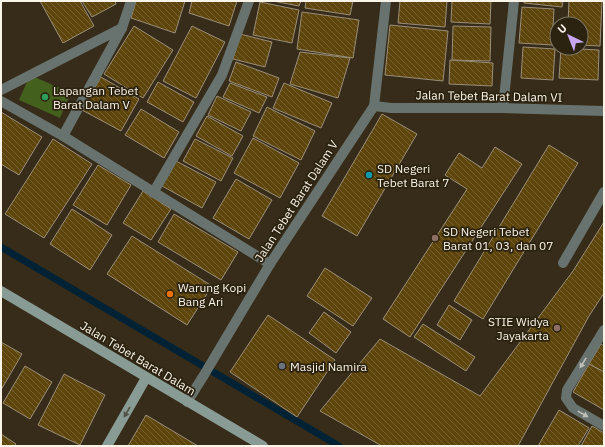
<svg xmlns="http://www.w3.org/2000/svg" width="605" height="447" font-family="'IBM Plex Sans',sans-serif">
<defs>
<pattern id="building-back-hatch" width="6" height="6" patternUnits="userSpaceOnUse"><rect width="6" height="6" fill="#5e450c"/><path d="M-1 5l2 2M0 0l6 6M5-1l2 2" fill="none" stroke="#76602f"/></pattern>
</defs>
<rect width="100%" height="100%" fill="#362c19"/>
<polygon fill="#44601d" points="30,75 71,93 60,118 19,100"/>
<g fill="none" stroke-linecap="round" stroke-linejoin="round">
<polyline stroke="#002234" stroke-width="7" points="1,247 339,446"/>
</g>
<g fill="url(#building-back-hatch)" stroke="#9a8e79">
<polygon points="40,1 80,1 94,26 63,43"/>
<polygon points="82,1 115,1 116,4 92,17"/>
<polygon points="136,1 185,1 175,33 131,18"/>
<polygon points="192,1 237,1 229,26 189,13"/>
<polygon points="273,1 301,1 299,6"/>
<polygon points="306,1 353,1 350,15 305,8"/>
<polygon points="400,1 447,1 445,27 398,23"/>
<polygon points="452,1 491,1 490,24 451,22"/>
<polygon points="524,1 563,1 562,7 524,3"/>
<polygon points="569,1 602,1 600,46 581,45 581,24 568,24"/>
<polygon points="260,2 299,10 292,43 253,35"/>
<polygon points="522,7 554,9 552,45 519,43"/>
<polygon points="302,12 359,20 353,58 297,49"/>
<polygon points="390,25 448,31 443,81 385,75"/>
<polygon points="134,26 173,50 143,98 104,74"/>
<polygon points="192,26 225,42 196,98 163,81"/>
<polygon points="453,26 491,27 490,61 452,60"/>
<polygon points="240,34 272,42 265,67 233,59"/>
<polygon points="523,47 555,49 553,80 521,78"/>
<polygon points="561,48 599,50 598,80 559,78"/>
<polygon points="300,52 350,58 338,98 290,84"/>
<polygon points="450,60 493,63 492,86 449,84"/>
<polygon points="236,62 279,78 272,97 229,81"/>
<polygon points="101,77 139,99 121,131 82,110"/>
<polygon points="158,82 194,102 183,122 147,102"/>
<polygon points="230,83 267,97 259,113 223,97"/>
<polygon points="284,83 332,103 321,128 273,108"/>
<polygon points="217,96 251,112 241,131 208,115"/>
<polygon points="267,107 315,131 301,160 253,136"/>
<polygon points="141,109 179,132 164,158 125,135"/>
<polygon points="1,112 42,137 19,175 1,164"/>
<polygon points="382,114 417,134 357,236 322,216"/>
<polygon points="207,116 243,136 232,156 196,136"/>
<polygon points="253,138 299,163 280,198 234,173"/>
<polygon points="53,139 92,164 44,238 5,214"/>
<polygon points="195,139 233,158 221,181 183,161"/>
<polygon points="549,145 578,163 483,319 454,301"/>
<polygon points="495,147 522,164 410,337 383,319 467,189 445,175 459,153 482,168"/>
<polygon points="176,161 216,182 202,208 162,186"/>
<polygon points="98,165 131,185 107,225 73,205"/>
<polygon points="236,179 272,200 249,239 213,218"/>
<polygon points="143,191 171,209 151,240 123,223"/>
<polygon points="72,209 112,235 90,270 50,244"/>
<polygon points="174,214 238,252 221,280 158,242"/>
<polygon points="604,222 604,293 589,316 518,446 382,446 320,411 380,339 480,396 573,271"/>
<polygon points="132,236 212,286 187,325 107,274"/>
<polygon points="325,268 372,298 353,326 307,296"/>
<polygon points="449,305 472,320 460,340 437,325"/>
<polygon points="324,312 351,332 336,353 309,333"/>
<polygon points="268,315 335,360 297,417 230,372"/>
<polygon points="423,324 475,357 466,371 414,337"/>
<polygon points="1,342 22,354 1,390"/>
<polygon points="601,344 604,346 604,372 589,364"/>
<polygon points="589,364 604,372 604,410 573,392"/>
<polygon points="25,366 52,382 30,419 3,403"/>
<polygon points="64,374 105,395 80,445 38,425"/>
<polygon points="559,410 589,428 578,446 538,446"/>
<polygon points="146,415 198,446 128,446"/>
<polygon points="592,426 604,433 604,446 581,446"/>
<polygon points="1,434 16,444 14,446 1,446"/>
</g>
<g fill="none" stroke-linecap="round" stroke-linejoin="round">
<polyline stroke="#68736f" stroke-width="10" points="563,263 604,192"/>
<g stroke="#68736f" stroke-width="10">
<polyline points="1,90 122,28"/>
<polyline points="1,101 63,136 270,264"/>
<polyline points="374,106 391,108 503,108 604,111"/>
<polyline points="503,108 514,1"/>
<polyline points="63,136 122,28 131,1"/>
<polyline points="153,193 222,75 249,1"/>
<polyline points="604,330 567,390 566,398 573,408 604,426"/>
<polyline points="187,402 204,375 270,264 374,106 386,1"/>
</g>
<g stroke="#889b94" stroke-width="10">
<polyline points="1,291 263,446"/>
<polyline points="107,446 146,378"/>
</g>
</g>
<defs><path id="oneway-solid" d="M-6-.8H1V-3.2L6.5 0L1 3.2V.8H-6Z"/></defs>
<g fill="#c0c0b8">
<use href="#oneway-solid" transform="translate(583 363) rotate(122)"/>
<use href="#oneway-solid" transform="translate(583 414) rotate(29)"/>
</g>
<use fill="#505245" href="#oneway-solid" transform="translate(127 412) rotate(120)"/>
<circle fill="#2e9e5b" stroke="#2b2210" stroke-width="1.5" cx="45" cy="97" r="4"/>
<circle fill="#0f9aa8" stroke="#2b2210" stroke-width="1.5" cx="369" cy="175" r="4"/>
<g fill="#8d6e63" stroke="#2b2210" stroke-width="1.5">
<circle cx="435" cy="238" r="4"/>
<circle cx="557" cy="328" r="4"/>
</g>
<circle fill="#e8710a" stroke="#2b2210" stroke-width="1.5" cx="170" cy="294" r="4"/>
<circle fill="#6b7280" stroke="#2b2210" stroke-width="1.5" cx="282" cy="366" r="4"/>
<g text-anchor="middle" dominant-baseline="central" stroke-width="3.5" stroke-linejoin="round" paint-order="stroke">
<g font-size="12" fill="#faf4e8" stroke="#2b2210" text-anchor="start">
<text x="53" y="90">Lapangan Tebet<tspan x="53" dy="14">Barat Dalam V</tspan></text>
<text x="377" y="168">SD Negeri<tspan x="377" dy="14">Tebet Barat 7</tspan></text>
<text x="443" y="231">SD Negeri Tebet<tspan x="443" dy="14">Barat 01, 03, dan 07</tspan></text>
<text x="178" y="287">Warung Kopi<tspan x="178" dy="14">Bang Ari</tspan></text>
<text x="549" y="321" text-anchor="end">STIE Widya<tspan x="549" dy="14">Jayakarta</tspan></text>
<text x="290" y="366">Masjid Namira</text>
</g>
<g font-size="12" fill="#faf4e8" stroke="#2b2210">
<text transform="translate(489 96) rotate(1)">Jalan Tebet Barat Dalam VI</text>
<text transform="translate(296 201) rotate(-57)">Jalan Tebet Barat Dalam V</text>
<text transform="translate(138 358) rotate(31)">Jalan Tebet Barat Dalam</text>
</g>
</g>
<rect width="605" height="447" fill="none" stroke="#faf4e8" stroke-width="4"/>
<g transform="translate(569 36) rotate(317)"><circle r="19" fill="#2b2210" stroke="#7e7666"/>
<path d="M0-3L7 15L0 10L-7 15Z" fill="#c7a6ef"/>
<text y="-6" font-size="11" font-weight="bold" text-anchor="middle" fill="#faf4e8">U</text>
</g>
</svg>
